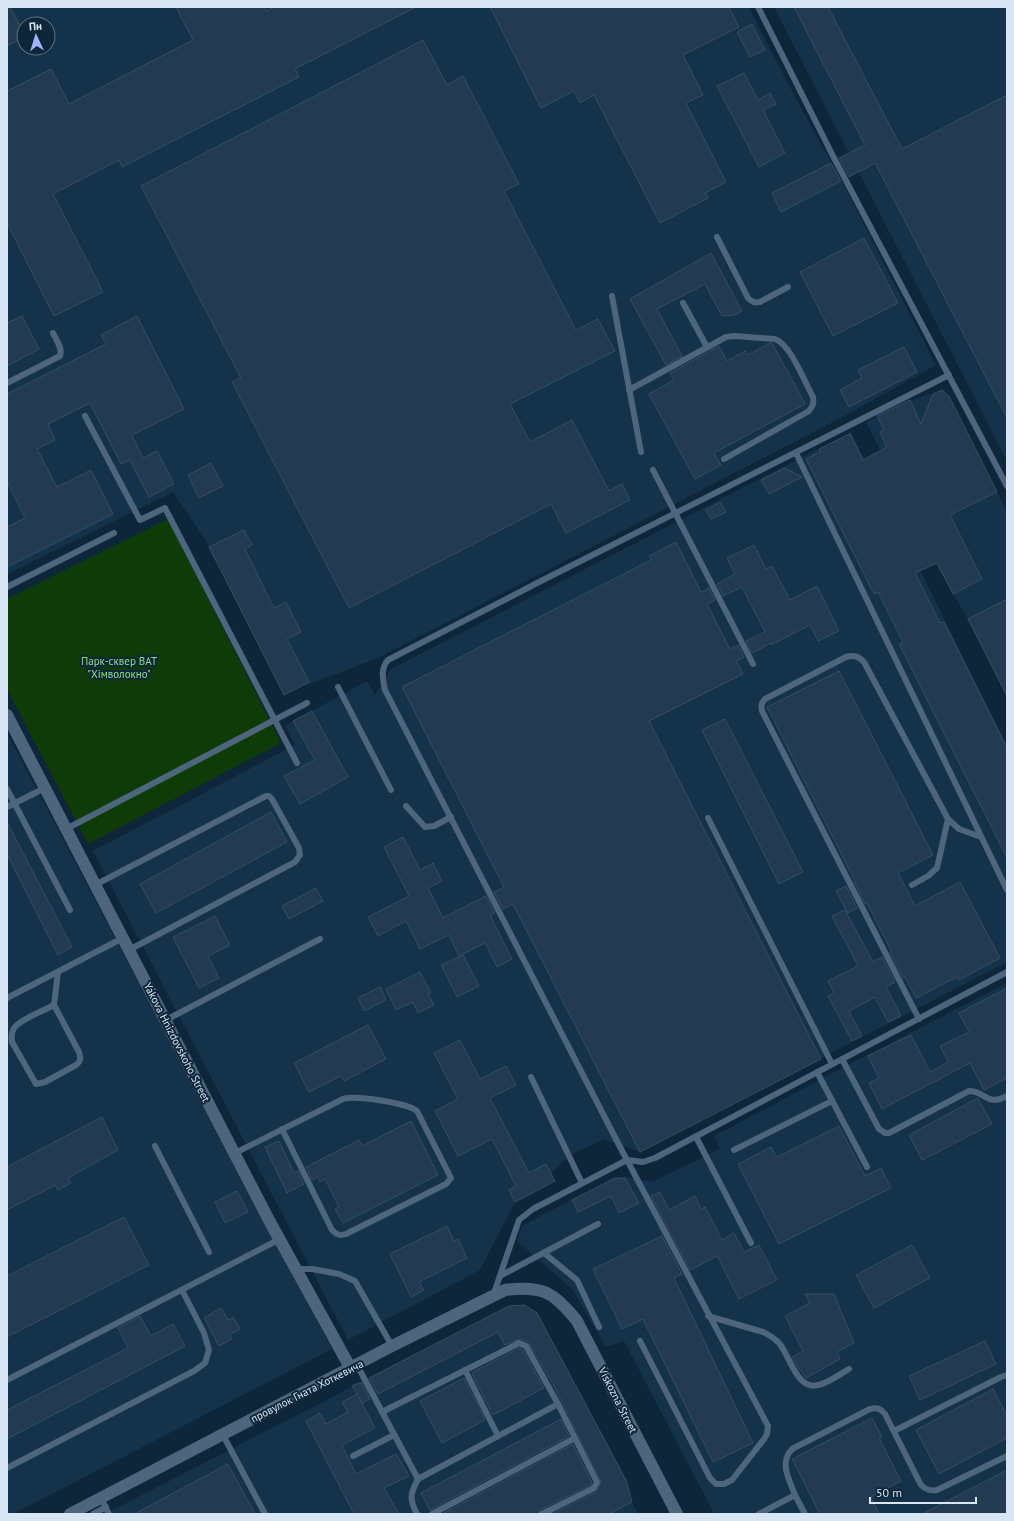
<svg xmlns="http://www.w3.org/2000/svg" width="1014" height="1521" font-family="'PT Sans',sans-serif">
<rect width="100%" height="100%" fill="#0e263a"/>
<g fill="#14324a" fill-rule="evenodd">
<path d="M 7,7 L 749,7 L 792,91 L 848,193 L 936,365 L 848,414 L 378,658 L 299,688 L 284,695 L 210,547 L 173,492 L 7,574 ZM 24,24 L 48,24 L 48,48 L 24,48 Z"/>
<polygon points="774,7 1007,7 1007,461"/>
<polygon points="942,390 949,396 1007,512 1007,696 968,619 953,594 866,422 910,401"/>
<polygon points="851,432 1007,745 1007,962 640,1152 604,1139 569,1156 551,1173 555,1181 515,1202 480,1270 348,1340 93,851 295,745 285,726 293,721 367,681 375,695 391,669"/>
<polygon points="7,733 332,1349 13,1514 7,1514"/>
<polygon points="1007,983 1007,1514 713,1514 714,1513 624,1341 606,1347 572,1289 517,1241 522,1226 614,1177 626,1177 652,1182 720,1149 714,1136 838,1070"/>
<polygon points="525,1305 537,1313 626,1480 632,1502 638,1514 105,1514 509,1306"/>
</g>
<polygon fill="#0e3b07" points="168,519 281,743 88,844 7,689 7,599"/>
<g fill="#233b50" stroke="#354e64">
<polygon points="7,7 10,7 24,33 24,37 7,46"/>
<polygon points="176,7 264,7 266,11 273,7 416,7 295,69 299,77 122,167 119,160 53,194 103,292 54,316 7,223 7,91 51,69 69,104 193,40"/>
<polygon points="490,7 729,7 739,27 683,55 703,95 686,103 726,182 705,193 708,198 660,223 594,95 580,103 574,91 541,108"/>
<polygon points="794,7 828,7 902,149 1007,95 1007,418 875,163 849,177 839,158 865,145"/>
<polygon points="752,24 765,50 750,57 737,32"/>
<polygon points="423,40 447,85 463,76 519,184 504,191 576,330 598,319 615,351 510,404 530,442 572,420 609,491 622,484 630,500 566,533 551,504 349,608 232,382 241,378 141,186"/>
<polygon points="744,73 758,100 770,93 776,104 763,110 785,153 759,167 717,86"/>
<polygon points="831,163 841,181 781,212 772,193"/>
<polygon points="864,238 898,303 833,336 800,272"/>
<polygon points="711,253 742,311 735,315 722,316 705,284 657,309 682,356 666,365 630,299"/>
<polygon points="22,316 39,349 7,366 7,323"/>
<polygon points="137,316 184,409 132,435 143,458 157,451 174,484 149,497 130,460 121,464 90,403 48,424 55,440 37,449 57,487 91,470 113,514 7,567 7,527 25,518 7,481 7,394 106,344 101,335"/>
<polygon points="770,343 772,343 805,404 714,453 721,465 695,479 649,394 674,380 670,373 719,346 727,361 745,351 748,355"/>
<polygon points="904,347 917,372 849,407 840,390 862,378 858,370"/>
<polygon points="942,390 949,396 997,492 950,515 982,579 953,594 937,563 915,573 940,623 944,622 1007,748 1007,858 899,644 903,642 878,592 874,594 806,459 820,452 819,449 850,434 863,460 887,447 880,432 884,430 877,416 910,400 921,424 933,394"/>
<polygon points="211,463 223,486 199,498 188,475"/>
<polygon points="785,468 802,477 769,494 761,480"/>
<polygon points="720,502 726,512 711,519 706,510"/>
<polygon points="244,530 252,545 245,549 274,608 286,602 301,632 287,639 309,682 284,695 209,547"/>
<polygon points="676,542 701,592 709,588 715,600 707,604 730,649 738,645 744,657 736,661 743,674 649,721 821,1059 640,1152 513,904 503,909 494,892 504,887 402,687 651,560 649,556"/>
<polygon points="754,545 766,569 772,566 790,600 817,586 839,631 818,641 810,625 771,645 771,643 752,653 746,641 765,632 742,587 723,596 717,584 735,574 727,558"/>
<polygon points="1007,599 1007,696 968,619"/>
<polygon points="839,671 933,855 898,873 915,906 960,882 1000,958 959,980 957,977 916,998 905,977 903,978 890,952 892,952 867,903 865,904 854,881 855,881 767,707"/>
<polygon points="312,711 348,777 300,804 284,776 315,760 293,721"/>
<polygon points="725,719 803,872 779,884 702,730"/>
<polygon points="271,812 287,842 156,913 140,884"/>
<polygon points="7,822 72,947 58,955 7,854"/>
<polygon points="403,837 420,870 433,863 442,881 428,888 443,918 486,896 495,913 490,915 512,959 497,967 485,943 459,956 449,935 420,949 406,921 378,936 368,917 409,896 384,847"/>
<polygon points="846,886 857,908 848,913 836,891"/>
<polygon points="316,888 323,901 289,919 282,906"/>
<polygon points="845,910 873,962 882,957 895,982 886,987 901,1016 888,1022 875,997 849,1011 862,1036 852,1041 828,996 834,993 828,981 858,966 832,916"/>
<polygon points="215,916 230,945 208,956 219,978 199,988 173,937"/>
<polygon points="463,955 479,986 457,997 441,965"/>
<polygon points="420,972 431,993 428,994 434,1005 418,1013 413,1002 396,1010 386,989"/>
<polygon points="380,987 386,1000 364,1011 358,998"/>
<polygon points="1007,988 1007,1078 984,1090 970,1063 882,1109 869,1083 879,1078 868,1056 911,1035 930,1072 948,1062 940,1046 969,1032 959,1013"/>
<polygon points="368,1025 386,1059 344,1081 341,1076 309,1092 294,1063"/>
<polygon points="460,1040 480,1079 506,1066 516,1085 490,1098 529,1173 546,1164 555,1181 515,1202 509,1190 516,1186 492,1139 458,1156 435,1111 458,1099 434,1053"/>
<polygon points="978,1098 992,1124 922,1160 909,1135"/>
<polygon points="102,1117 118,1150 68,1178 71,1183 58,1190 55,1185 7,1210 7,1167"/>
<polygon points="411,1121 438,1175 343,1223 335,1209 339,1207 325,1179 320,1182 318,1177 312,1180 306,1167 359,1140 362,1146"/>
<polygon points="839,1126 865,1176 881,1168 891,1188 779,1244 738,1164 771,1147 777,1157"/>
<polygon points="279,1141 294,1173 298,1171 304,1184 287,1193 265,1147"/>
<polygon points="625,1178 639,1203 619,1213 611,1196 578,1212 572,1200 614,1179"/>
<polygon points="237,1191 248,1212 225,1223 215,1202"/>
<polygon points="660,1192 669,1210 695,1196 701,1209 705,1207 722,1240 734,1233 744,1252 759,1245 777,1280 739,1299 717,1256 690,1270 651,1196"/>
<polygon points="124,1217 149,1265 7,1337 7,1276"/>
<polygon points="447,1226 454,1241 458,1239 467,1258 419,1282 424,1290 411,1297 390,1254"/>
<polygon points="662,1236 682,1274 674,1278 753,1443 713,1462 643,1319 622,1329 593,1269"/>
<polygon points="912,1245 930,1278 874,1308 856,1275"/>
<polygon points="805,1294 834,1294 854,1343 837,1352 840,1359 806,1378 799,1369 792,1357 803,1351 785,1316 810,1303"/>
<polygon points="525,1305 537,1313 626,1480 632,1502 609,1514 552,1514 596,1492 601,1482 553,1384 528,1342 519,1339 505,1345 498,1332 378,1394 369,1378 509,1306"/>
<polygon points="221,1308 228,1320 233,1317 240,1329 229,1335 232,1339 219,1346 204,1318"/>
<polygon points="140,1316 151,1336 173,1324 185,1346 7,1439 7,1410 128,1348 118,1328"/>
<polygon points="985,1341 996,1364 920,1400 909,1376"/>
<polygon points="519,1348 523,1350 544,1388 493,1415 472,1374 474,1373 473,1372"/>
<polygon points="464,1378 485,1419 483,1420 483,1421 442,1443 420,1401"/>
<polygon points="361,1382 370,1399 362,1403 352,1386"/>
<polygon points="993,1389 1007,1416 1007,1438 939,1474 916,1430"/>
<polygon points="357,1394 375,1428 342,1445 356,1474 396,1454 409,1476 384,1488 399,1514 354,1514 306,1421 320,1413 326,1424 348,1412 342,1402"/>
<polygon points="872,1418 882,1437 879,1438 901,1481 871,1497 879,1514 820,1514 792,1459"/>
<polygon points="561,1419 569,1436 430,1510 421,1493"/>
<polygon points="573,1444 592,1482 591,1485 540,1510 538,1514 442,1514"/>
<polygon points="228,1464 255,1514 134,1514"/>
<polygon points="1007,1470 1007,1514 922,1514"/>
</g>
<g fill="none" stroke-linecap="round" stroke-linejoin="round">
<g stroke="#4d667d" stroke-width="6">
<polyline points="758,7 833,156 1007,486"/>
<path d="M 717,237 L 748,298 C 752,302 754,303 760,302 L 788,287"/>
<polyline points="612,296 641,452"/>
<polyline points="683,303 707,347"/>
<path d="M 7,383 L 60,356 C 63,348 56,340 53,333"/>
<path d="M 629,390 L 726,337 L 735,336 L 775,339 C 791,345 804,381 813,397 C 814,403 813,406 809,411 L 724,459"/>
<polyline points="85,416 140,520 165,508 297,763"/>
<polyline points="796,453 1007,890"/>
<polyline points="653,470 753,664"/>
<polyline points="7,587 114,533"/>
<polyline points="338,687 391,790"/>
<polyline points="7,789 70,910"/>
<polyline points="406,806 425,827 434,826 451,817"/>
<polyline points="7,807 45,788"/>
<polyline points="708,818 832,1064"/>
<polyline points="66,829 307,703"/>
<polyline points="95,885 266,796 269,796 272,799 299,848 300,855 295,862 129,950"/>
<polyline points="912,885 928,876 937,868 948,819"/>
<polyline points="7,998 123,938"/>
<path d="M 54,1005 C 43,1011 26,1017 17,1025 C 12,1029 11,1036 12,1042 L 36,1084 L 45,1082 L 76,1065 C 81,1061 81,1058 79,1052 L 54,1005 L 58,972"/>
<path d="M 919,1019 L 762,711 C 761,706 761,703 765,699 L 846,657 C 854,655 858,656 864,662 L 948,819 L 959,829 L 981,837"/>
<polyline points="166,1020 320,939"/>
<path d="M 842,1059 L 879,1129 L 885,1133 L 889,1133 L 969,1091 C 986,1091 986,1107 1007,1096"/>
<polyline points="817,1072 867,1167"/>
<polyline points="531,1077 582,1183"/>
<polyline points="696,1137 751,1243"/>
<polyline points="155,1146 209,1252"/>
<polyline points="734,1150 832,1101"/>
<path d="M 235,1153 L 343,1099 C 356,1095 407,1103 417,1111 L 451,1178 L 446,1184 L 346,1234 C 340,1236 337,1235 332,1230 L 282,1129"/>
<polyline points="544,1253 577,1280 599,1327"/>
<polyline points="296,1269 312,1269 339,1274 355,1281 392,1346"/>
<polyline points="500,1276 598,1224"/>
<polyline points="493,1296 519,1220 533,1209 627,1160 643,1162 655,1158 1007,972"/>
<path d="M 708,1316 L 763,1332 C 769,1335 774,1338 779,1343 C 790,1356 797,1391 818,1385 C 829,1383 840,1374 849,1369"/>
<path d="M 640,1341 L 710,1478 L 716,1484 L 724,1484 L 732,1480 L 764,1439 L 767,1434 L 768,1426 L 619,1145 L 385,690 C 383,680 380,669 388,660 L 541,581 L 949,375"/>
<polyline points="357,1365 418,1479"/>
<polyline points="465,1370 498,1436"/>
<polyline points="7,1380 280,1239"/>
<path d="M 382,1412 L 519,1343 L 526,1346 L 558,1404 L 418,1479 C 410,1494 409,1499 417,1514"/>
<polyline points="894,1431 1001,1377 1007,1375"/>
<polyline points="223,1435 265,1514"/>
<polyline points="353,1456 394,1435"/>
<polyline points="7,1468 194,1371 205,1363 209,1350 204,1333 182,1290"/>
<path d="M 795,1495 C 789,1479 779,1463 792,1449 L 870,1409 C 878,1407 881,1409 885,1414 L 921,1485 C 926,1490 930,1491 937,1490 L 1007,1456"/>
<polyline points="101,1498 109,1514"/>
<polyline points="93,1514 106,1507"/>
<polyline points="432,1514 575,1438"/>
<polyline points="542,1514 594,1488 597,1482 558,1404"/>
<polyline points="759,1514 795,1495 805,1514"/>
</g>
<g stroke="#4d667d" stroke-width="12">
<polyline points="7,715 270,1222 351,1369"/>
<path d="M 70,1514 L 392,1346 L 505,1290 C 542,1285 554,1292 577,1321 L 677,1514"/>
</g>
</g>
<g text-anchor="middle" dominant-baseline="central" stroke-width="4" stroke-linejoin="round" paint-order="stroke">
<g font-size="11" fill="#8be17f" stroke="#0e263a">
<text x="119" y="661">Парк-сквер ВАТ<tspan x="119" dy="13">"Хімволокно"</tspan></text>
</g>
<g font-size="11" fill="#d8e6f4" stroke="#0e263a">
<text transform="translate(177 1042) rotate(63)">Yakova Hnizdovskoho Street</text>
<text transform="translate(307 1391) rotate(-27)">провулок Гната Хоткевича</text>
<text transform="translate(618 1400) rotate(63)">Viskozna Street</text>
</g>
</g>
<rect width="1014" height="1521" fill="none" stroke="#d8e6f4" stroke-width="16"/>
<g transform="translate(36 36) rotate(356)"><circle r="19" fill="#0e263a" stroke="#5f7384"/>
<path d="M0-3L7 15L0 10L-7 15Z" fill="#a3b2fd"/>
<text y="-6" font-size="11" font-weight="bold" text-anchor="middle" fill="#d8e6f4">Пн</text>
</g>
<path d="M870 1497v6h106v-6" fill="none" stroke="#d8e6f4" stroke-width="2"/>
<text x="876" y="1497" font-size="12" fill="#d8e6f4" stroke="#0e263a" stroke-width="3" paint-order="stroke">50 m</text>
</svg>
